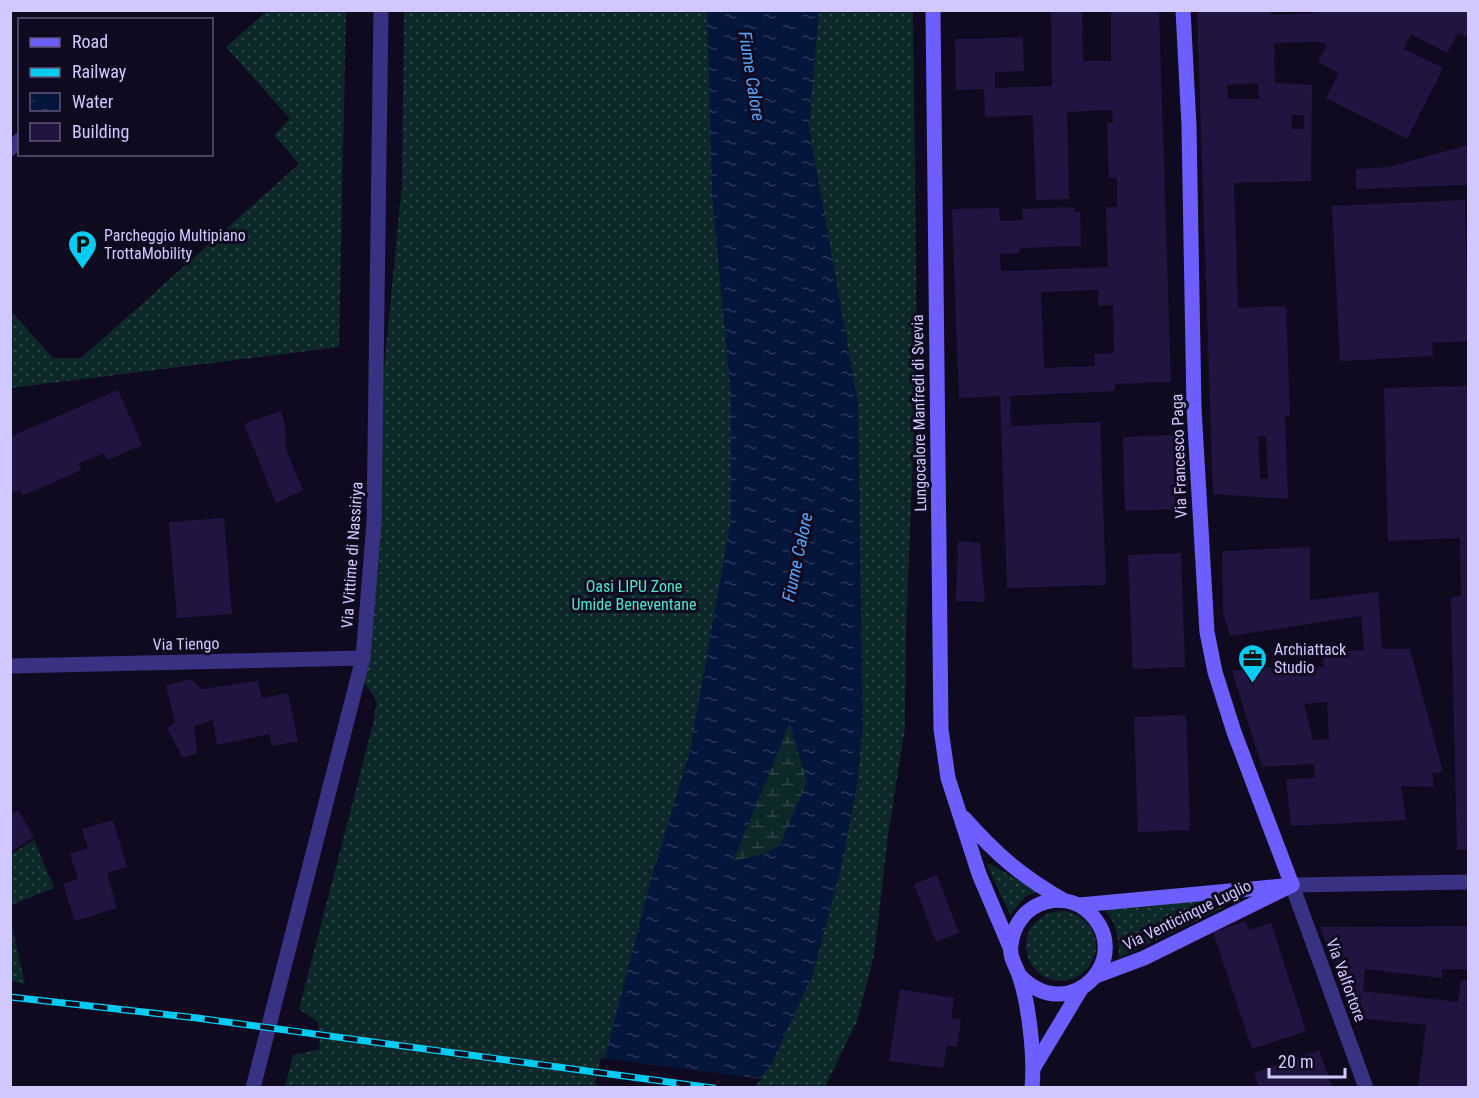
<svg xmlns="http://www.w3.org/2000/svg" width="1479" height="1098" font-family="'Roboto Condensed',sans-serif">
<defs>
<pattern id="grass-dots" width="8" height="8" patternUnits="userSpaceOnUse" patternTransform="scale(1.5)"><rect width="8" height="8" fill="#0d2829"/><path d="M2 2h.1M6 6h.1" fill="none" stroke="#2f4649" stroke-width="1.8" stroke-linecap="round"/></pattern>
<pattern id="wetland-marsh" width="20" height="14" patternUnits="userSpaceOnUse" patternTransform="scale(1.5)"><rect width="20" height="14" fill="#0d2829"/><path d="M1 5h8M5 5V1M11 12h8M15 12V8" fill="none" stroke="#2f4649"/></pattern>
<pattern id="water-ripples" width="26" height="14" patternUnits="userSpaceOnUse" patternTransform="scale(1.5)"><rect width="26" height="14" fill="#05163d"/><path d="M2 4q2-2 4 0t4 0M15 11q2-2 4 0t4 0" fill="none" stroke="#28365a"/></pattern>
</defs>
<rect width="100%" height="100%" fill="#0f0a1f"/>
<g fill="url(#grass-dots)">
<polygon points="268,10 346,11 339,347 11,388 11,311 53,358 81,358 299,164 274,135 290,119 226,47"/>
<polygon points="404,11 913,11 917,355 906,631 905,728 888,836 874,956 857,1021 825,1087 285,1086 293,1055 320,1049 318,1022 299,1009 373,724 377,701 355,669 402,183"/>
<polygon points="34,840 54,888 11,905 11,854"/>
<polygon points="987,864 990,864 1038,891 1025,897 1010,915"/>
<path d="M 1225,899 L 1227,904 L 1221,909 L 1119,958 C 1119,936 1116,918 1098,903 Z"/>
<circle cx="1061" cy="946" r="35"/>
<polygon points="10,922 11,922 25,984 11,981"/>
</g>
<polygon fill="url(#wetland-marsh)" points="791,722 807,782 780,845 765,854 732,861"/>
<path fill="url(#water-ripples)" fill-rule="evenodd" d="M 707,11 L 819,11 L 809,128 L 858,402 L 863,726 L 857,786 L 841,868 L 813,974 L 770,1067 L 749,1087 L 597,1088 L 651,880 L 690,751 L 731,519 L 731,397 L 712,193 ZM 790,723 L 807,782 L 780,845 L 765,854 L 733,861 Z"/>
<polygon fill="#0f0a1f" points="601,1058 762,1079 753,1088 619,1088 595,1084"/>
<g fill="#201541" fill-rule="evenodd">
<path d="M 1051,10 L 1082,10 L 1083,61 L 1111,61 L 1111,10 L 1159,10 L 1171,382 L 1115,384 L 1115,391 L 1010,396 L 1011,426 L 1100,422 L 1106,585 L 1007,588 L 1000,396 L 959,398 L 952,209 L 999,208 L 1000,221 L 1023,220 L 1022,209 L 1074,207 L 1074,212 L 1080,212 L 1081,246 L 1019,248 L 1019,253 L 1000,254 L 1001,271 L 1108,267 L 1106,207 L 1117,207 L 1117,178 L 1109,178 L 1107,123 L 1113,123 L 1112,110 L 1067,112 L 1069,199 L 1036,200 L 1033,115 L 985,117 L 984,89 L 956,90 L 955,39 L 1023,37 L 1024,71 L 995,72 L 995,88 L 1052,86 ZM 1098,290 L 1098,306 L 1113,305 L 1114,353 L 1094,354 L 1095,366 L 1044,368 L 1041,292 Z"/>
<path d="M 1197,10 L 1271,10 L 1271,15 L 1313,13 L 1314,10 L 1468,10 L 1468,38 L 1458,33 L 1447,53 L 1411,34 L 1404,49 L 1443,68 L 1407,139 L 1326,98 L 1339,73 L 1318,62 L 1327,45 L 1320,42 L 1274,43 L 1275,83 L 1312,85 L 1311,181 L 1234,183 L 1238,308 L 1286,306 L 1290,416 L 1285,416 L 1288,499 L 1213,494 ZM 1258,83 L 1259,99 L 1228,99 L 1227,85 ZM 1292,115 L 1304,115 L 1304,129 L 1291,129 ZM 1266,436 L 1268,478 L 1260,479 L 1258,437 Z"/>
<polygon points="1468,145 1468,185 1356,189 1356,169 1389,167"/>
<polygon points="1465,200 1468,341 1432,343 1433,356 1340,361 1332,206"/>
<polygon points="1468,386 1468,850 1457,850 1451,597 1461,596 1460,538 1388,541 1384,388"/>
<polygon points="118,390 142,445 108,460 104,453 78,464 81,470 22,496 20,490 10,494 10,437"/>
<polygon points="281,411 285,425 286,449 303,490 276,503 244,424"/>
<polygon points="1178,435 1180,509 1125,511 1123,437"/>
<polygon points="224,518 232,614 177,618 169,522"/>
<polygon points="958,541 980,543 985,602 956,601"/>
<path d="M 1310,547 L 1310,600 L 1378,592 L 1382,649 L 1410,649 L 1443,772 L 1432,773 L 1434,787 L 1401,786 L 1406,820 L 1291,826 L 1286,779 L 1315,778 L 1314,764 L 1262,767 L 1232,671 L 1293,665 L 1295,668 L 1324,667 L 1322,653 L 1364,650 L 1361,616 L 1230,636 L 1223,612 L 1222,551 ZM 1327,702 L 1329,739 L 1313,740 L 1304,704 Z"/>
<polygon points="1181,553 1185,667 1133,669 1128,555"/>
<polygon points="190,679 202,689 258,681 262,698 288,693 298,741 272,746 269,734 217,745 213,720 194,726 197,753 183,758 167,728 175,723 166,686"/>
<polygon points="1186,715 1190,830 1138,832 1134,717"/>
<polygon points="18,810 34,837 10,853 10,814"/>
<polygon points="113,820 127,867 107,873 117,908 75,921 63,884 78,879 70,854 88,848 82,829"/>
<polygon points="937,875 959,933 936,942 914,884"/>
<polygon points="1246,921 1249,930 1271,923 1306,1031 1252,1049 1213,932"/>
<polygon points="1468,926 1468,970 1442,969 1442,978 1365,969 1363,991 1458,1002 1461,980 1468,981 1468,1088 1418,1088 1426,1025 1356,1018 1320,927"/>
<polygon points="900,989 954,998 951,1018 961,1020 957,1047 947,1046 943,1068 889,1061"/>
<polygon points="1319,1050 1333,1088 1259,1088 1254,1073"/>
</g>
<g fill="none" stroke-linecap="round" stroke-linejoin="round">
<g stroke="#393182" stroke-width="15">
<polyline points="10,149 20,140"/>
<polyline points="10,666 363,658"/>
<polyline points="253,1088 363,658 374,522 381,10"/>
<polyline points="1366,1088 1292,885 1468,882"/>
</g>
<g stroke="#6d5fff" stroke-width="15">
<polyline points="933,10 941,729 948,778 979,874 1010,947"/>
<polyline points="1183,10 1189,126 1194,408 1207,632 1215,672 1234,732 1292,885"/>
<path d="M 964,818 C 997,855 1020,875 1063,900"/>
<polyline points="1080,905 1283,886"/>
<path d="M 1019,975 C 1071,1030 1140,953 1085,909 C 1074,901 1059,898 1046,902 C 1026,907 1013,925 1011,945 C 1009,956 1015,964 1019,975 C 1029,1003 1035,1058 1032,1088"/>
<polyline points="1096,976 1144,958 1292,885"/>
<polyline points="1034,1067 1081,989"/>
</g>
<defs>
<polyline id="rail" points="10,997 197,1018 713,1088"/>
</defs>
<use href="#rail" stroke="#00ccf3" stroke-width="7"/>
<use href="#rail" stroke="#0f0a1f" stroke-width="4.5" stroke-dasharray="14" stroke-linecap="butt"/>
</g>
<defs>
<symbol id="parking-pin" viewBox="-11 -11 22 30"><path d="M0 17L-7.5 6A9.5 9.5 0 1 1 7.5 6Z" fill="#00ccf3" stroke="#0f0a1f"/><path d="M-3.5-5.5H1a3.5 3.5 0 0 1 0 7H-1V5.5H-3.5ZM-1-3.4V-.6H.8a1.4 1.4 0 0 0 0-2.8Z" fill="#111"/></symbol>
<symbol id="office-pin" viewBox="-11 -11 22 30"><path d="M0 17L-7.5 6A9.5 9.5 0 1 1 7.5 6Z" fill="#00ccf3" stroke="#0f0a1f"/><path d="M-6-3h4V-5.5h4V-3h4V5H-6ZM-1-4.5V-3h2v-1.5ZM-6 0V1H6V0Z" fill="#111"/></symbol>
</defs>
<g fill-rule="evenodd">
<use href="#parking-pin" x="66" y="228" width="33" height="45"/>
<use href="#office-pin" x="1236" y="642" width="33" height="45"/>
</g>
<g text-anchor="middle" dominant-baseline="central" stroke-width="6" stroke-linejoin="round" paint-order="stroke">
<g font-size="16" fill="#d1c8ff" stroke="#0f0a1f" text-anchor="start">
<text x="104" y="235">Parcheggio Multipiano<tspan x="104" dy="18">TrottaMobility</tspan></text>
<text x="1274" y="649">Archiattack<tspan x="1274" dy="18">Studio</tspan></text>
</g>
<g font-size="16" fill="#d1c8ff" stroke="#0f0a1f">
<text transform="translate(919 413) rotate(-91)">Lungocalore Manfredi di Svevia</text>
<text transform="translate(1179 456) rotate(-92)">Via Francesco Paga</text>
<text transform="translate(352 555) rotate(-86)">Via Vittime di Nassiriya</text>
<text transform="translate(186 644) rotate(-1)">Via Tiengo</text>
<text transform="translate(1187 915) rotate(-26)">Via Venticinque Luglio</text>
<text transform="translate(1346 980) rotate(70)">Via Valfortore</text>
</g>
<g font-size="16" fill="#4ae9cb" stroke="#0f0a1f">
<text x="634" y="586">Oasi LIPU Zone<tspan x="634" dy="18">Umide Beneventane</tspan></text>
</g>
<g font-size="18" font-style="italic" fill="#56a6ff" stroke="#0f0a1f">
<text transform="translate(752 76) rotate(81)">Fiume Calore</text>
<text transform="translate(797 557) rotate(-78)">Fiume Calore</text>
</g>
</g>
<rect width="1479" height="1098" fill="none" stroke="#d1c8ff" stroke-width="24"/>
<rect x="18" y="18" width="195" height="138" fill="#0f0a1f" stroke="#5d5679" stroke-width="1.5"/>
<rect x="30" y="38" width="30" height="9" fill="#6d5fff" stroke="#5d5679" stroke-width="1.5"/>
<text x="72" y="48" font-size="18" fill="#d1c8ff">Road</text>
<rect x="30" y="68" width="30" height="9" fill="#00ccf3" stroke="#5d5679" stroke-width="1.5"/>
<text x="72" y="78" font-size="18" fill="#d1c8ff">Railway</text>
<rect x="30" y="93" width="30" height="18" fill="url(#water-ripples)" stroke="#5d5679" stroke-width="1.5"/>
<text x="72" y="108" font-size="18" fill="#d1c8ff">Water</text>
<rect x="30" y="123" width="30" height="18" fill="#201541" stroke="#5d5679" stroke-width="1.5"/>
<text x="72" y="138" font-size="18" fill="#d1c8ff">Building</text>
<path d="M1269 1068v9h76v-9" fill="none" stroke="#d1c8ff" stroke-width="3"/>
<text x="1278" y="1068" font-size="18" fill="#d1c8ff" stroke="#0f0a1f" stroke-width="4.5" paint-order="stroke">20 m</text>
</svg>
